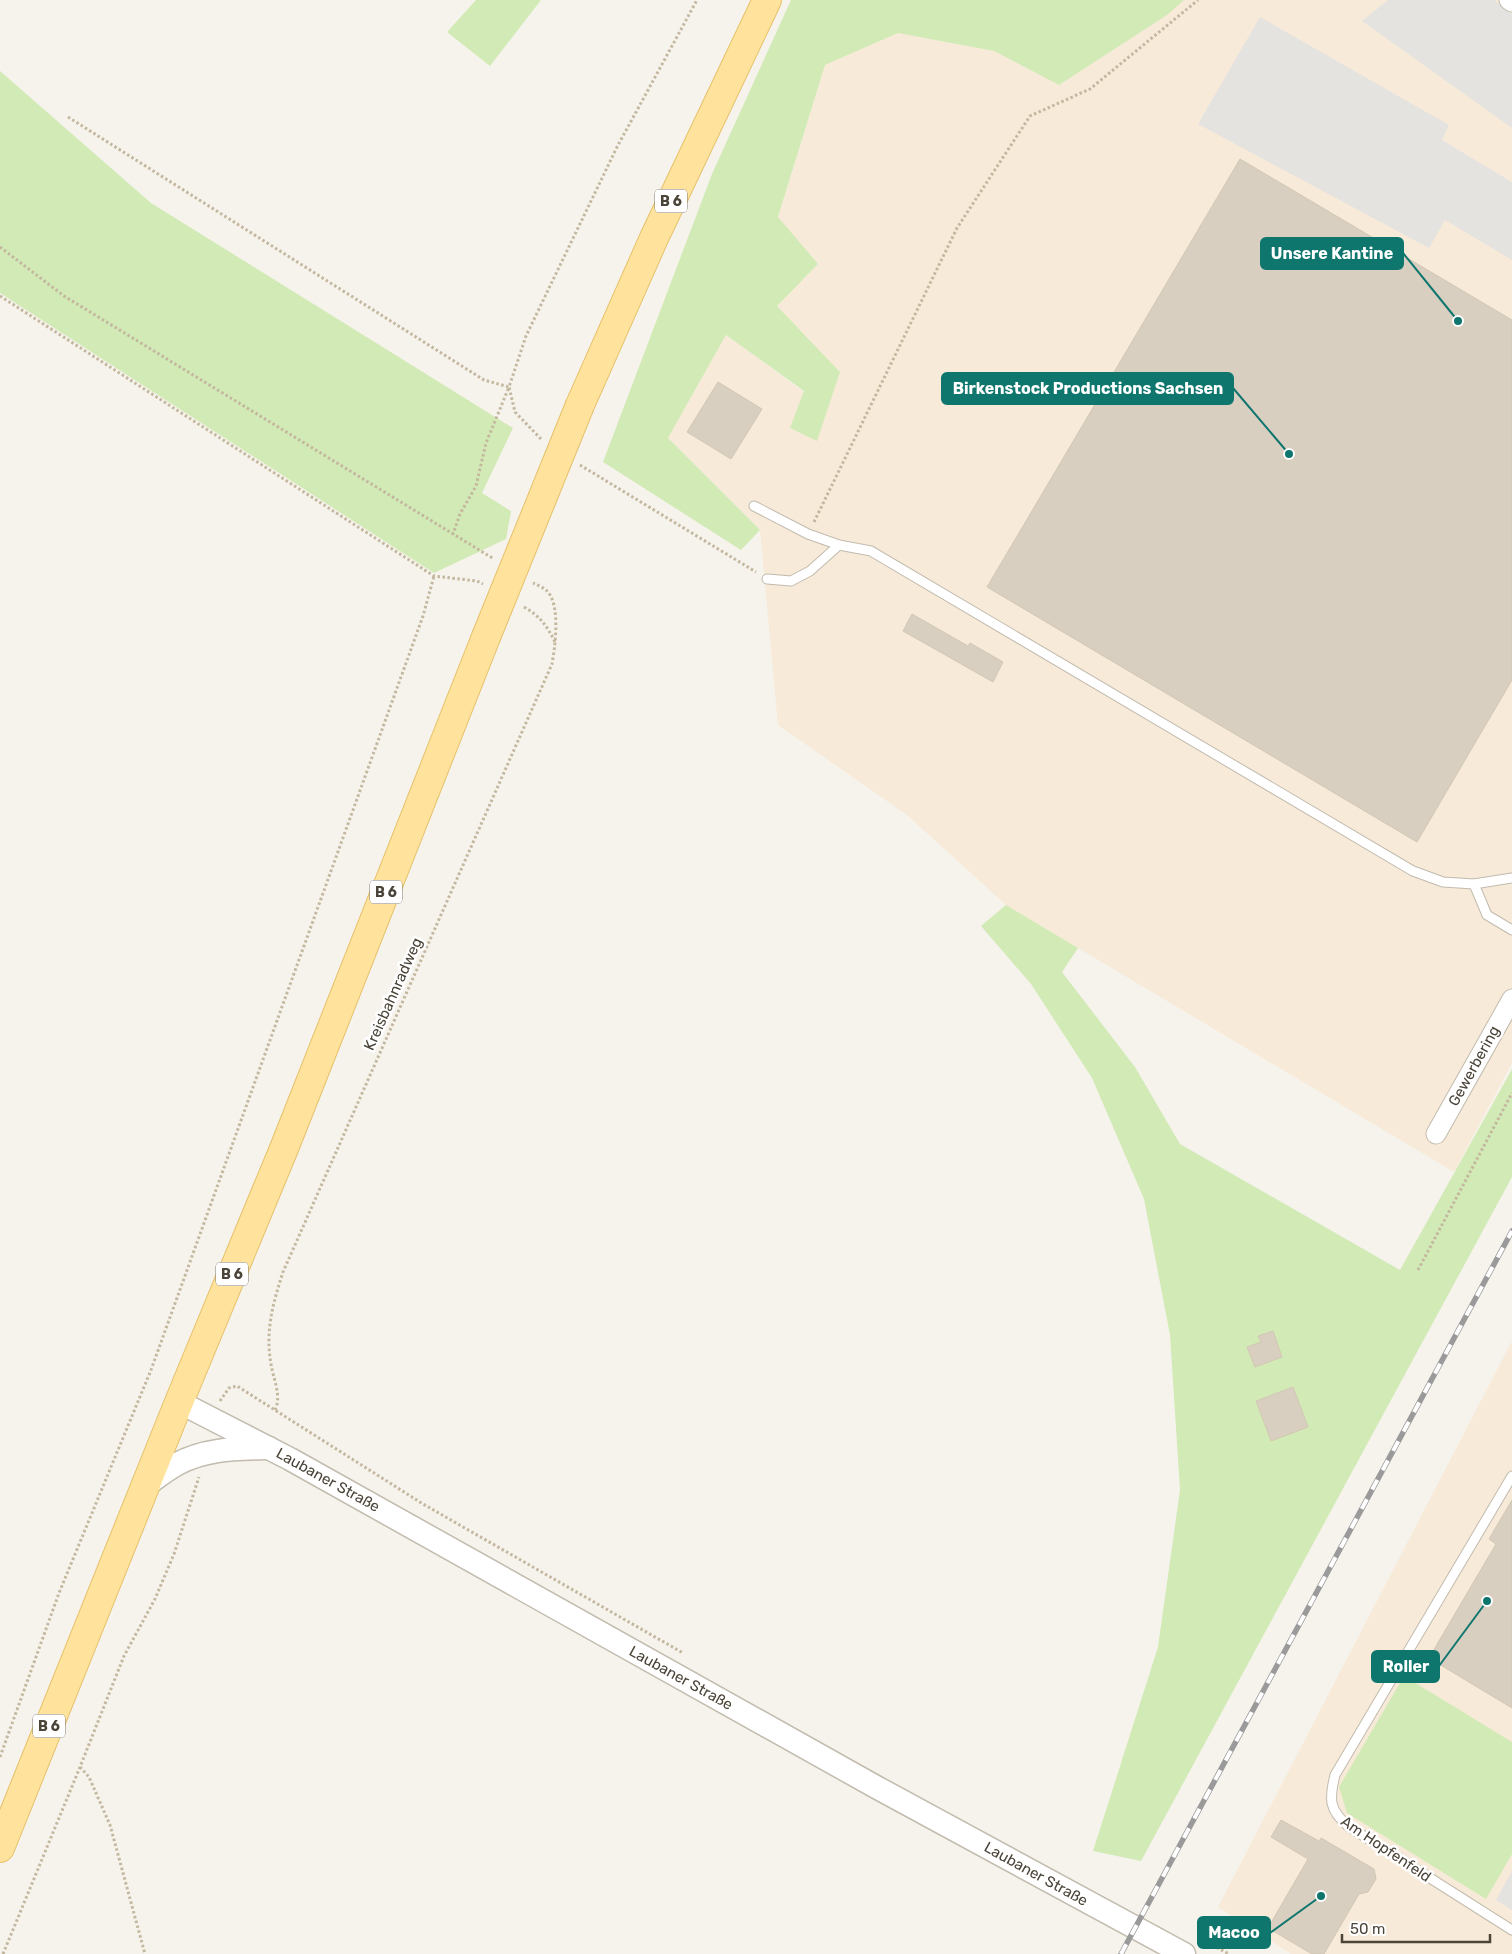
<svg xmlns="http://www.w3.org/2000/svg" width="1512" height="1954" font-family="Rubik,sans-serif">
<rect width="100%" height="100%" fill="#f6f3ec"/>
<g fill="#f7ead8">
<polygon points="1184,0 1512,0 1512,1063 1454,1172 1006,905 907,815 778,725 760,530 668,438 726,335 804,392 840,372 777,306 818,264 778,218 825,65 898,33 994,51 1059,85 1167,15"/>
<polygon points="1512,1341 1512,1954 1291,1954 1218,1907"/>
</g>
<g fill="#d2eab5">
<polygon points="476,0 541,0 490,66 447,32"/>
<polygon points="791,0 1184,0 1167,15 1059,85 994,51 898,33 825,65 778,217 818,264 777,306 840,372 817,441 790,428 804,391 726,335 668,438 760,530 741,550 603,462 712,174"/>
<polygon points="0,71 151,203 513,428 482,493 511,511 506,539 434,573 0,293"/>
<polygon points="1006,905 1078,948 1062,972 1135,1067 1180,1144 1400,1270 1512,1069 1512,1177 1141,1861 1093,1851 1158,1647 1180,1490 1170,1335 1144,1199 1092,1078 1031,984 981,926"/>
<polygon points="1404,1676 1512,1742 1512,1854 1486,1899 1347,1813 1339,1787"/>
</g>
<g fill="#e5e3e0">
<polygon points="1388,0 1494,0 1512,14 1512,128 1362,21"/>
<polygon points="1260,17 1449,125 1442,140 1512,182 1512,260 1445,220 1429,248 1198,124"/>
<polygon points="1512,1871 1512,1910 1496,1900"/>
</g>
<g fill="#d8cfc1" stroke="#d3c7b4">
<polygon points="1240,159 1512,320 1512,680 1417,842 987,587"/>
<polygon points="718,382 762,409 731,459 687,432"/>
<polygon points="912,614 968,646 970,643 1003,662 993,682 903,631"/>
<polygon points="1273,1331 1282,1357 1255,1367 1247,1347 1261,1342 1258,1336"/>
<polygon points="1293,1387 1308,1427 1271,1441 1256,1401"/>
<polygon points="1512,1500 1512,1708 1429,1658 1496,1544 1489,1539"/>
<polygon points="1281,1820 1319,1841 1321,1838 1374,1869 1376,1879 1368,1892 1359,1894 1324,1954 1312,1954 1268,1928 1308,1859 1271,1837"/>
</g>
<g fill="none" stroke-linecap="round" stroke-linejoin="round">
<defs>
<g id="service">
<polyline points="754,506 808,534 839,545 871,551 1413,871 1443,882 1474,884 1512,878"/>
<polyline points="767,579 791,581 810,571 839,545"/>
<polyline points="1474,884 1487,915 1512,930"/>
<path d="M 1512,1476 L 1335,1775 C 1329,1799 1329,1810 1348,1826 L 1512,1930"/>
</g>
<g id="minor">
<polyline points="1509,0 1512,2"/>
<polyline points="1436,1134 1512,999"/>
</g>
<g id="tertiary">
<polyline points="179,1402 290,1459 876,1787 1184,1954"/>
<path d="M 145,1486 C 155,1479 166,1470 177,1464 C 206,1448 237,1449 269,1448"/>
</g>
<g id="primary">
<polyline points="580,405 654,238 767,0"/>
<polyline points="0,1848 179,1402 285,1146 486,637"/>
</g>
</defs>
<use href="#service" stroke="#c2bbae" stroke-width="11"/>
<use href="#minor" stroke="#c2bbae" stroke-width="21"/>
<use href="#tertiary" stroke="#c2bbae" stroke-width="25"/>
<use href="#primary" stroke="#e6c16a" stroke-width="30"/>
<g stroke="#c4b79f" stroke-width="3" stroke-dasharray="2.5 2.5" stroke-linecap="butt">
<polyline points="68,117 484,380 509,387 486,443 476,486 460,514 453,534"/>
<polyline points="0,247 64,296 494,559"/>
<polyline points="0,296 434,576 477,581 483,584"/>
<polyline points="541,439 515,412 509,387 526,336 617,147 697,0"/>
<polyline points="580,465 756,572"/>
<polyline points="814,522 957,228 1030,116 1090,89 1198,0"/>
<path d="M 524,607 C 540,616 547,626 555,642"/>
<polyline points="1418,1270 1512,1093"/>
<polyline points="220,1401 229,1388 237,1386 423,1504 683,1653"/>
<path d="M 275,1410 C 282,1396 273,1378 271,1364 C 265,1331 273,1303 283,1272 L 552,664 C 555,647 561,605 547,591 C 544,588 538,585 533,583"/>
<polyline points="0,1757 59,1593 151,1370 423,616 434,576"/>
<polyline points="80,1767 89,1777 110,1825 145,1954"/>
<polyline points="1199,1938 1229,1954"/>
<polyline points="3,1954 80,1767 124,1656 155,1599 174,1554 199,1477"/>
</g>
<use href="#service" stroke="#fff" stroke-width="9"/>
<use href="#minor" stroke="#fff" stroke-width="19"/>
<use href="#tertiary" stroke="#fff" stroke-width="22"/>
<use href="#primary" stroke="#ffe39c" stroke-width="28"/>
<defs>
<polyline id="rail" points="1121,1954 1512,1231"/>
</defs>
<use href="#rail" stroke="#9a9a9a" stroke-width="5.5"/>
<use href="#rail" stroke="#fff" stroke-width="4" stroke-dasharray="11" stroke-linecap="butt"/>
<defs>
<polyline id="primary-bridge" points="486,637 580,405"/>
</defs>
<use href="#primary-bridge" stroke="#e6c16a" stroke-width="30" stroke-linecap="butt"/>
<use href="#primary-bridge" stroke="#ffe39c" stroke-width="28"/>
</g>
<g text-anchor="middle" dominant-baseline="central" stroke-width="5" stroke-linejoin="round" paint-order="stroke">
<g fill="#fff" stroke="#817c74" stroke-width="1">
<rect x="655" y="189.5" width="32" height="23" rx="4"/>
<rect x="370" y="880.5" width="32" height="23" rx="4"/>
<rect x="216" y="1262.5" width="32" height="23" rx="4"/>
<rect x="33" y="1714.5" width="32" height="23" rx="4"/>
</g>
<g font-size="14" font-weight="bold" fill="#4b4439">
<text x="671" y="201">B 6</text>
<text x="386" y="892">B 6</text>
<text x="232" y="1274">B 6</text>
<text x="49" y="1726">B 6</text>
</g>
<g font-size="15" fill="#4b4439" stroke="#fff">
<text transform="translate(393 994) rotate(-66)">Kreisbahnradweg</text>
<text transform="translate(1474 1066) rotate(-61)">Gewerbering</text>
<text transform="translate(328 1480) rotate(29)">Laubaner Straße</text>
<text transform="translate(681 1678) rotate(29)">Laubaner Straße</text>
<text transform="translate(1386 1849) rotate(34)">Am Hopfenfeld</text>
<text transform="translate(1036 1874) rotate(29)">Laubaner Straße</text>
</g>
</g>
<path fill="none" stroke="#0f766e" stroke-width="2" d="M1458 321L1403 253M1289 454L1233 388M1487 1601L1439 1666M1321 1896L1270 1933"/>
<g fill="#0f766e" stroke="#fff" stroke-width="2">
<circle cx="1458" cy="321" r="5"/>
<circle cx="1289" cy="454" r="5"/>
<circle cx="1487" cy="1601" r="5"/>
<circle cx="1321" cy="1896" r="5"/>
</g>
<g fill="#0f766e" stroke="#0f766e" stroke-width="2">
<rect x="1261" y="238" width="142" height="31" rx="5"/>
<rect x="942" y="373" width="291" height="31" rx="5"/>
<rect x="1372" y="1651" width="67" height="31" rx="5"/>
<rect x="1198" y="1917" width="72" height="31" rx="5"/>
</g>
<g font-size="16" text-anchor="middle" font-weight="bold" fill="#fff">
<text x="1332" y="259">Unsere Kantine</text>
<text x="1088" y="394">Birkenstock Productions Sachsen</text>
<text x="1406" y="1672">Roller</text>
<text x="1234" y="1938">Macoo</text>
</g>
<path d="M1342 1934v8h148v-8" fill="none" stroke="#4b4439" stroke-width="2.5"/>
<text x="1350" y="1934" font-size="15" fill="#4b4439" stroke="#ffffff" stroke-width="4" paint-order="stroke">50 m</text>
</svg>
